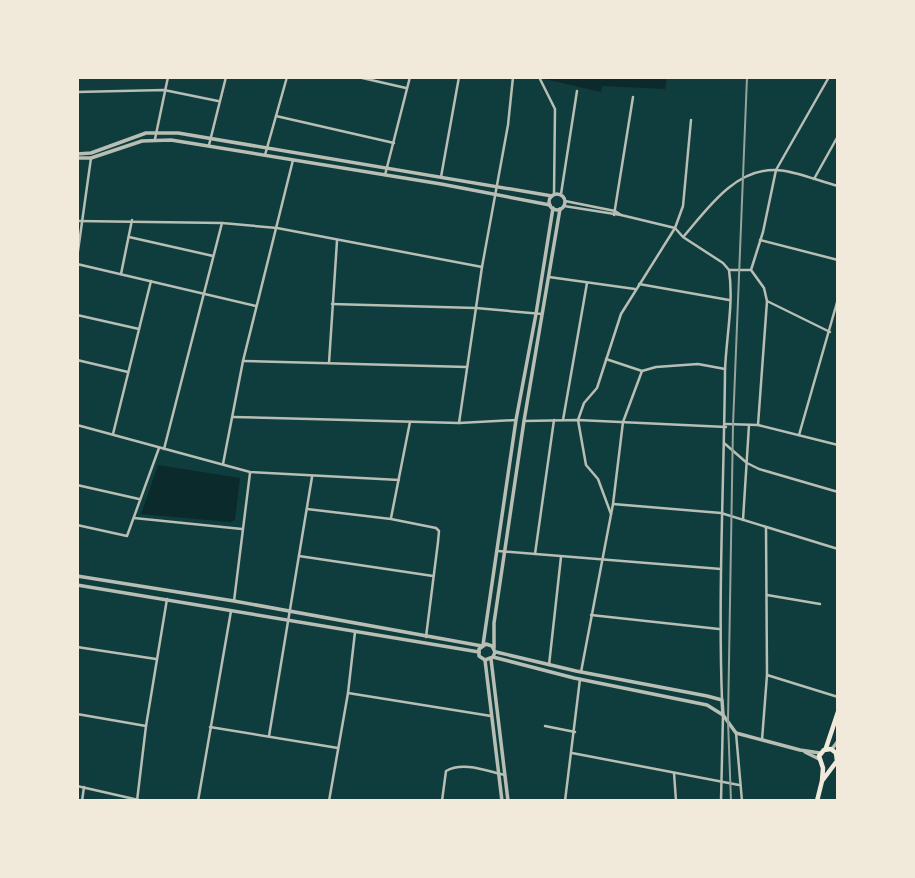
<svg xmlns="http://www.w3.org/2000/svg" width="915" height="878" font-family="'Golos Text',sans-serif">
<rect width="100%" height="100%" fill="#0f3d3e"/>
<g fill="#0a2a2b">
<polygon points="536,77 667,77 665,89 602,86 601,92"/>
<polygon points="158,465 240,478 235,520 230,522 141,514"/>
</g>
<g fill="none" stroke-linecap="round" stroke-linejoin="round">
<g stroke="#b8beb3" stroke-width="2.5">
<polyline points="358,77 406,88"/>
<polyline points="540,79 555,109 554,194"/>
<polyline points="77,92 164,90 218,101"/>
<polyline points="276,116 394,143"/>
<polyline points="155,139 168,77"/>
<polyline points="209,145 226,77"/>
<polyline points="265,155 287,77"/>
<polyline points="385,175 410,77"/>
<polyline points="441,177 459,77"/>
<polyline points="814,179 838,136"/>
<polyline points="561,194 577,91"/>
<polyline points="565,201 615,211 621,215"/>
<path d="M 564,206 L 621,215 L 675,228 L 683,237 L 723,263 L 729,270 C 734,303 726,338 725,371 C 724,481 718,591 722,700"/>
<polyline points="614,215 633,97"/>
<polyline points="77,221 222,223 277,228 482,267"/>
<path d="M 684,236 C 708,208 734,170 774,170 C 794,170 818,181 838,186"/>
<polyline points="129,237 213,256"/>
<polyline points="760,240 838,260"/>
<polyline points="77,258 91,158"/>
<polyline points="77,264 256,306"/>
<polyline points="729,270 750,270"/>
<polyline points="121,274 132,220"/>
<polyline points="549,277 635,289"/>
<polyline points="639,284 729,300"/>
<polyline points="767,301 830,332"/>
<polyline points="332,304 476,308 542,314"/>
<polyline points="77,315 139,329"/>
<polyline points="606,359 642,371 656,367 698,364 725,369"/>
<polyline points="77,360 128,372"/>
<polyline points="243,361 467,367"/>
<polyline points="329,363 337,241"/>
<polyline points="233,417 459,423 516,420"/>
<polyline points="563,420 587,283"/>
<polyline points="524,421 578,420 726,427"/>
<polyline points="459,423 482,267 508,125 513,77"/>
<polyline points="726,424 758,425 838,445"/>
<polyline points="77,425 250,472 399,480"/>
<polyline points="758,425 767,301 764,288 751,270 763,232 776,170 829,77"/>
<polyline points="113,434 151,281"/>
<polyline points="799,435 838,299"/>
<polyline points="724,443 747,463 759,469 838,492"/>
<polyline points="164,449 222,223"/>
<polyline points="223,464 243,361 293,160"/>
<polyline points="77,485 139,499"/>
<polyline points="613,504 721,513 838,549"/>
<polyline points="307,509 391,519 436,528 439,531 438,542 426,637"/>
<polyline points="611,514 598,479 586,465 578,420 584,403 597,388 621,314 675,228 683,206 691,120"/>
<polyline points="134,518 242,529"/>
<polyline points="391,518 410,422"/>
<polyline points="743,520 749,425"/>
<polyline points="77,525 127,536 159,448"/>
<polyline points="498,551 721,569"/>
<polyline points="535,554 554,420"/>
<polyline points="299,556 433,576"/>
<polyline points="767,595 820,604"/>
<polyline points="234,601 250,473"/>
<polyline points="591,615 719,629"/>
<polyline points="77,647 156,659"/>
<polyline points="549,665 561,557"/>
<polyline points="581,672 613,504 623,422 642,371"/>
<polyline points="767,675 838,697"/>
<polyline points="348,693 491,716"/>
<polyline points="77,714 146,726"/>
<polyline points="545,726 575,732"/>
<polyline points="210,727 338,748"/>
<polyline points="736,733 742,801"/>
<polyline points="269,736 312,477"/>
<polyline points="762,740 767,675 766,528"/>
<polyline points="572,753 739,785"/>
<polyline points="674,773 676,801"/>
<polyline points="77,786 143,801"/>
<polyline points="82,801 84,787"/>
<polyline points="137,801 146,726 167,599"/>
<polyline points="198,801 231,611"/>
<polyline points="329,801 348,693 355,632"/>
<path d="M 442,801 L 446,771 C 463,761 487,771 505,775"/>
<polyline points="565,801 580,679"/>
<polyline points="721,801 723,715"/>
</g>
<g stroke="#b8beb3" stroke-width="3.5">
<polyline points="77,154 91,153 146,133 178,133 552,196"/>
<polyline points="77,158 91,158 142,141 171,140 441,184 550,205"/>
<circle cx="557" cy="202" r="8"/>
<polyline points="77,576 234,601 482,646"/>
<polyline points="77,585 479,652"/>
<polyline points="483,645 516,420 536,314 553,208"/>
<polyline points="494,648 494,623 524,421 560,209"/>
<polyline points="496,652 576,671 707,696 722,700 723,715"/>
<polyline points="493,657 495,652 492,646 486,644 479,649 479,656 485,660 493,657 574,678 707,705 723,715 736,733 800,750 820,753"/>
<polyline points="491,659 508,801"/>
<polyline points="485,660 502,801"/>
<polyline points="832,749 838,741"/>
<polyline points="805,752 819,759"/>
</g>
<g stroke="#f1e9da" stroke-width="4.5">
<polyline points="826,748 838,712"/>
<polyline points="817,801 822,781 837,761 836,753 831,749 824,750 819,756 823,768 822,781"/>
</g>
<polyline stroke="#97a49c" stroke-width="2" points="731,801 728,721 733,425 747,77"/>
</g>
<rect width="915" height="878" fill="none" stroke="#f1e9da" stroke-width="158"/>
</svg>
